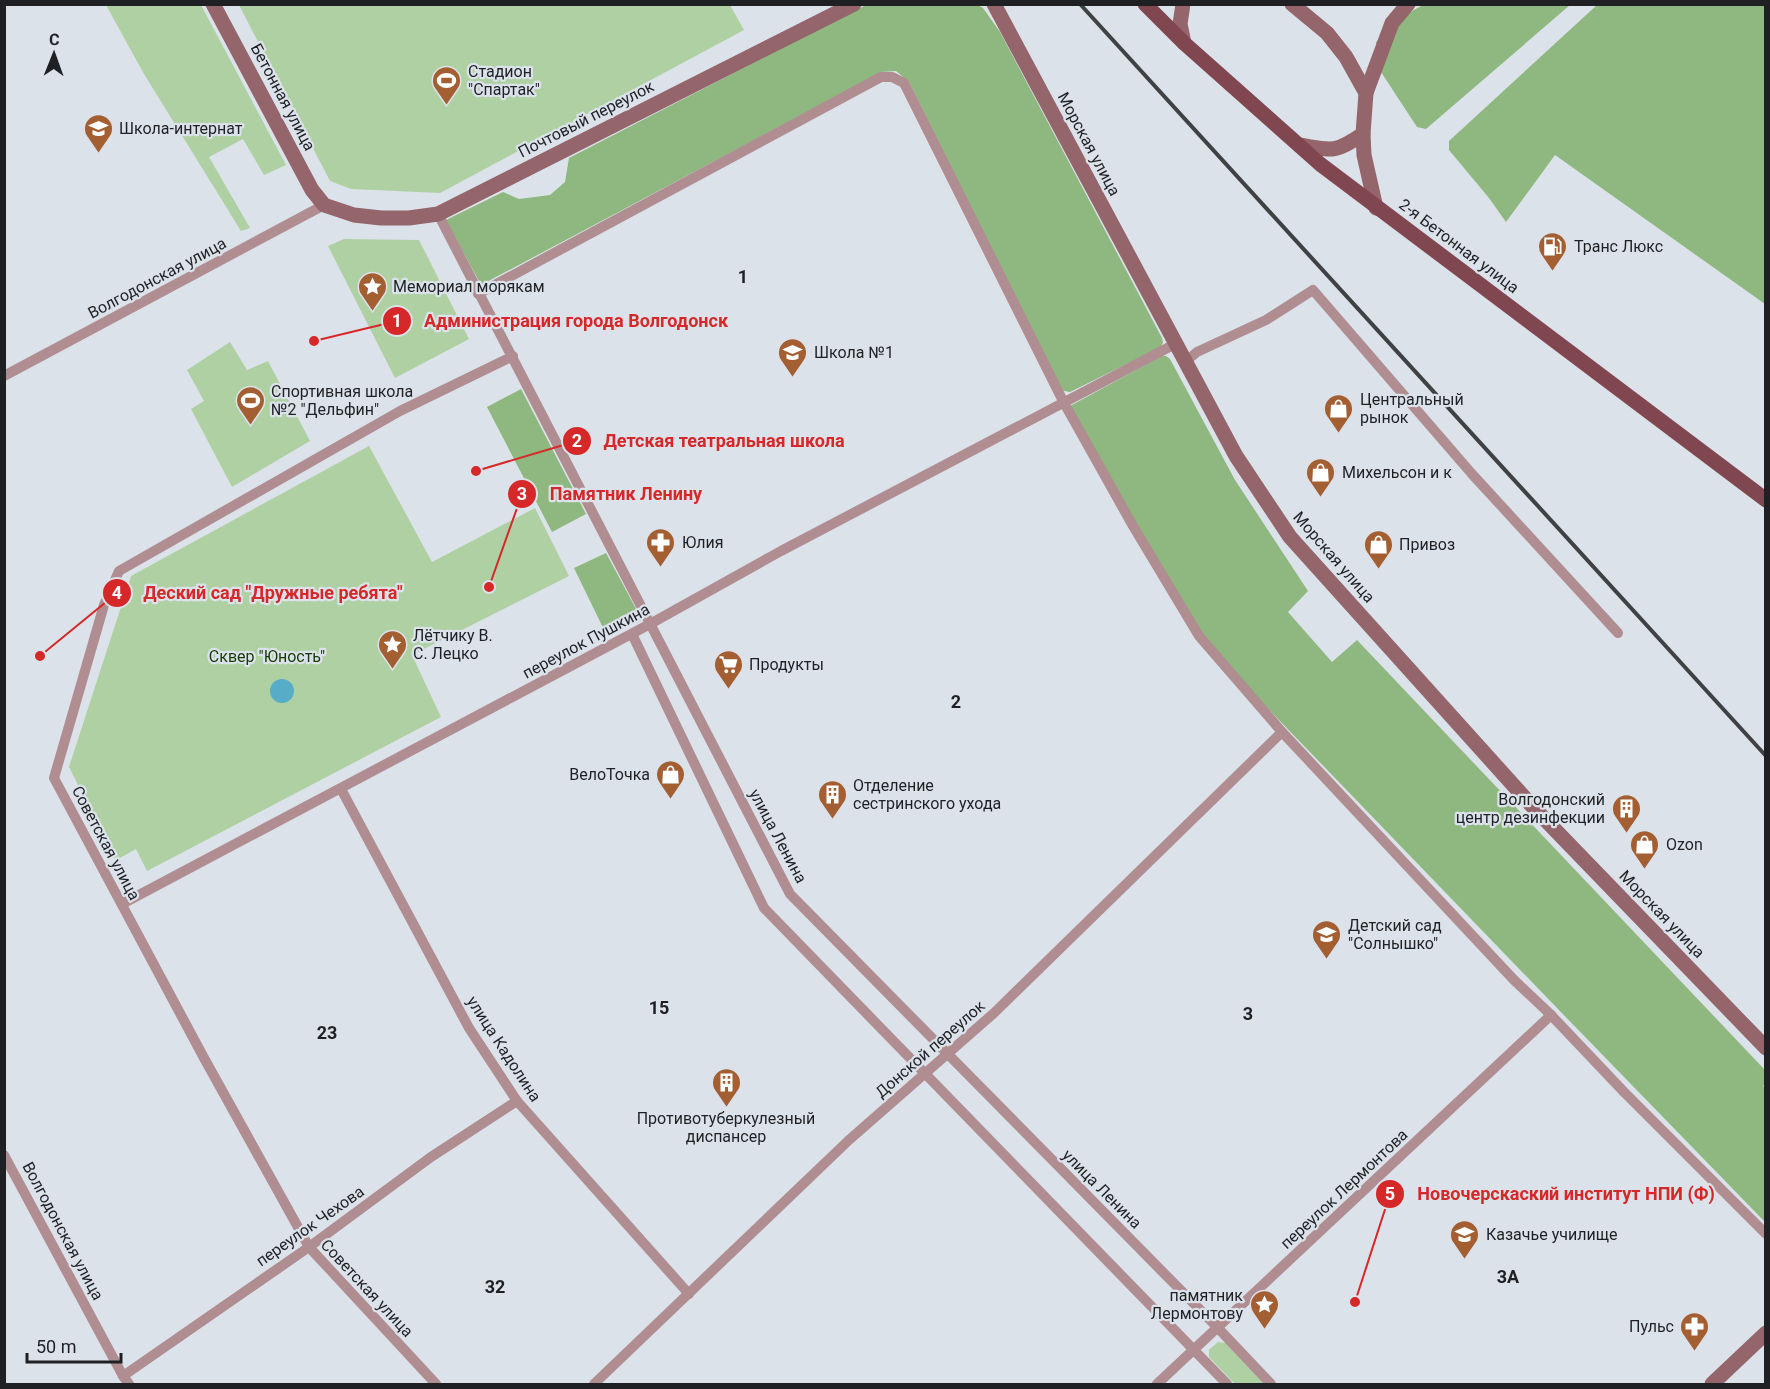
<svg xmlns="http://www.w3.org/2000/svg" width="1770" height="1389" font-family="Roboto,sans-serif">
<rect width="100%" height="100%" fill="#dce2ea"/>
<g fill="#aed0a2">
<polygon points="106,5 201,5 286,165 264,175 243,139 209,157 250,228 241,231 144,74"/>
<polygon points="239,5 730,5 744,30 440,193 351,189 330,181"/>
<polygon points="344,239 419,240 469,339 395,378 328,246"/>
<polygon points="230,342 247,370 268,361 310,441 232,487 191,409 204,401 187,370"/>
<polygon points="369,446 432,562 535,508 569,576 412,655 441,717 147,871 136,849 116,860 69,767 131,576"/>
<polygon points="1218,1342 1226,1343 1266,1384 1235,1384 1209,1357 1209,1350"/>
</g>
<g fill="#8eb87f">
<polygon points="866,5 978,5 983,8 1000,32 1162,338 1163,342 1161,347 1070,392 1064,391 1059,386 909,82 896,71 882,72 481,285 446,220 503,192 519,199 550,195 565,182 569,158"/>
<polygon points="1423,5 1570,5 1426,129 1417,127 1381,72 1376,42 1412,11"/>
<polygon points="1597,5 1765,5 1765,304 1555,155 1506,222 1489,198 1449,150 1449,141"/>
<polygon points="1162,356 1166,356 1170,359 1235,480 1308,591 1288,612 1332,662 1357,640 1765,1070 1765,1084 1763,1086 1766,1089 1765,1222 1557,1008 1196,634 1070,406"/>
<polygon points="521,389 586,514 552,532 487,407"/>
<polygon points="606,553 641,618 607,636 574,568"/>
</g>
<circle fill="#57adc8" cx="282" cy="691" r="12"/>
<g fill="none" stroke-linecap="round" stroke-linejoin="round">
<g stroke="#af8d91" stroke-width="10">
<polyline points="438,214 790,894 1217,1327 1271,1384"/>
<polyline points="478,294 881,77 892,77 904,83 1063,401 1133,526 1199,636 1282,732 1514,980 1551,1015 1624,1092 1766,1234"/>
<polyline points="1185,362 1197,352 1266,320 1313,290 1472,474 1618,633"/>
<polyline points="4,376 324,205"/>
<polyline points="632,634 764,908 1227,1384"/>
<polyline points="341,789 469,1028 517,1101 689,1294"/>
<polyline points="122,904 650,624 781,551 1175,344"/>
<polyline points="4,1155 123,1376 129,1384"/>
<polyline points="123,1376 309,1247 431,1157 517,1101"/>
<polyline points="436,1384 309,1247 204,1058 54,778 104,605 119,571 400,411 513,356"/>
<polyline points="594,1384 849,1140 994,1013 1282,732"/>
<polyline points="1157,1384 1551,1015"/>
</g>
<g stroke="#94656b" stroke-width="15">
<polyline points="213,4 312,190 324,205 354,215 381,218 409,218 438,214 854,4"/>
<polyline points="994,4 1236,456 1290,537 1533,807 1766,1048"/>
<polyline points="1183,4 1180,24 1184,43"/>
<path d="M 1292,4 L 1327,33 L 1346,57 L 1366,93 L 1363,134 C 1334,154 1332,150 1299,145"/>
<polyline points="1366,93 1392,23 1408,4"/>
<polyline points="1363,134 1364,155 1376,208"/>
<polyline points="1712,1384 1766,1333"/>
</g>
<polyline stroke="#804751" stroke-width="15" points="1145,4 1184,43 1320,164 1766,500"/>
<polyline stroke="#3f4245" stroke-width="4" points="1080,4 1766,756"/>
</g>
<defs>
<symbol id="stadium-pin" viewBox="-11 -11 22 30"><path d="M0 17L-7.5 6A9.5 9.5 0 1 1 7.5 6Z" fill="#a35e31" stroke="#dce2ea"/><path d="M0-5a6.5 5 0 1 0 0 10a6.5 5 0 1 0 0-10ZM-3.5-1.8h7v3.6h-7Z" fill="#fff"/></symbol>
<symbol id="school-pin" viewBox="-11 -11 22 30"><path d="M0 17L-7.5 6A9.5 9.5 0 1 1 7.5 6Z" fill="#a35e31" stroke="#dce2ea"/><path d="M0-5L7-2L0 1L-7-2ZM-4 1L0 2.5L4 1V4Q0 6-4 4Z" fill="#fff"/></symbol>
<symbol id="fuel-pin" viewBox="-11 -11 22 30"><path d="M0 17L-7.5 6A9.5 9.5 0 1 1 7.5 6Z" fill="#a35e31" stroke="#dce2ea"/><path d="M-5.5-6h7V0h2V4h1.3V-2.5L3-4.5l.8-.8L6-3V5H2.5V1h-1V6h-7ZM-4.2-4.7v3.2H.2V-4.7Z" fill="#fff"/></symbol>
<symbol id="sight-pin" viewBox="-11 -11 22 30"><path d="M0 17L-7.5 6A9.5 9.5 0 1 1 7.5 6Z" fill="#a35e31" stroke="#dce2ea"/><path d="M0-6L1.8-2.2L6-1.7L2.9 1.2L3.7 5.4L0 3.3L-3.7 5.4L-2.9 1.2L-6-1.7L-1.8-2.2Z" fill="#fff"/></symbol>
<symbol id="shop-pin" viewBox="-11 -11 22 30"><path d="M0 17L-7.5 6A9.5 9.5 0 1 1 7.5 6Z" fill="#a35e31" stroke="#dce2ea"/><path d="M-5-2.5h2.3a2.7 3.5 0 0 1 5.4 0H5L5.5 6h-11ZM-1.5-2.5h3a1.5 2.3 0 0 0-3 0Z" fill="#fff"/></symbol>
<symbol id="pharmacy-pin" viewBox="-11 -11 22 30"><path d="M0 17L-7.5 6A9.5 9.5 0 1 1 7.5 6Z" fill="#a35e31" stroke="#dce2ea"/><path d="M-2-6h4v4h4v4h-4v4h-4v-4h-4v-4h4Z" fill="#fff"/></symbol>
<symbol id="supermarket-pin" viewBox="-11 -11 22 30"><path d="M0 17L-7.5 6A9.5 9.5 0 1 1 7.5 6Z" fill="#a35e31" stroke="#dce2ea"/><path d="M-6-5.5h2.5l.6 2H6L4.5 2H-2.5L-4.4-4H-6ZM-1.5 3.2a1.3 1.3 0 1 0 .1 0ZM3 3.2a1.3 1.3 0 1 0 .1 0Z" fill="#fff"/></symbol>
<symbol id="building-pin" viewBox="-11 -11 22 30"><path d="M0 17L-7.5 6A9.5 9.5 0 1 1 7.5 6Z" fill="#a35e31" stroke="#dce2ea"/><path d="M-4-6H4V6H1V3H-1V6H-4ZM-2.5-4.3h1.7v1.8h-1.7ZM.8-4.3h1.7v1.8H.8ZM-2.5-1h1.7V.8h-1.7ZM.8-1h1.7V.8H.8Z" fill="#fff"/></symbol>
<symbol id="university-pin" viewBox="-11 -11 22 30"><path d="M0 17L-7.5 6A9.5 9.5 0 1 1 7.5 6Z" fill="#a35e31" stroke="#dce2ea"/><path d="M0-5L7-2L0 1L-7-2ZM-4 1L0 2.5L4 1V4Q0 6-4 4Z" fill="#fff"/></symbol>
</defs>
<g fill-rule="evenodd">
<use href="#stadium-pin" x="430" y="64" width="33" height="45"/>
<use href="#school-pin" x="82" y="112" width="33" height="45"/>
<use href="#fuel-pin" x="1536" y="230" width="33" height="45"/>
<use href="#sight-pin" x="356" y="270" width="33" height="45"/>
<use href="#school-pin" x="776" y="336" width="33" height="45"/>
<use href="#stadium-pin" x="234" y="384" width="33" height="45"/>
<use href="#shop-pin" x="1322" y="392" width="33" height="45"/>
<use href="#shop-pin" x="1304" y="456" width="33" height="45"/>
<use href="#pharmacy-pin" x="644" y="526" width="33" height="45"/>
<use href="#shop-pin" x="1362" y="528" width="33" height="45"/>
<use href="#sight-pin" x="376" y="628" width="33" height="45"/>
<use href="#supermarket-pin" x="712" y="648" width="33" height="45"/>
<use href="#shop-pin" x="654" y="758" width="33" height="45"/>
<use href="#building-pin" x="816" y="778" width="33" height="45"/>
<use href="#building-pin" x="1610" y="792" width="33" height="45"/>
<use href="#shop-pin" x="1628" y="828" width="33" height="45"/>
<use href="#school-pin" x="1310" y="918" width="33" height="45"/>
<use href="#building-pin" x="710" y="1066" width="33" height="45"/>
<use href="#university-pin" x="1448" y="1218" width="33" height="45"/>
<use href="#sight-pin" x="1248" y="1288" width="33" height="45"/>
<use href="#pharmacy-pin" x="1678" y="1310" width="33" height="45"/>
</g>
<g text-anchor="middle" dominant-baseline="central" stroke-width="4.5" stroke-linejoin="round" paint-order="stroke">
<g font-size="16" fill="#1e2023" stroke="#dce2ea" text-anchor="start">
<text x="468" y="71">Стадион<tspan x="468" dy="18">"Спартак"</tspan></text>
<text x="119" y="128">Школа-интернат</text>
<text x="1574" y="246">Транс Люкс</text>
<text x="393" y="286">Мемориал морякам</text>
<text x="814" y="352">Школа №1</text>
<text x="271" y="391">Спортивная школа<tspan x="271" dy="18">№2 "Дельфин"</tspan></text>
<text x="1360" y="399">Центральный<tspan x="1360" dy="18">рынок</tspan></text>
<text x="1342" y="472">Михельсон и к</text>
<text x="682" y="542">Юлия</text>
<text x="1399" y="544">Привоз</text>
<text x="413" y="635">Лётчику В.<tspan x="413" dy="18">С. Лецко</tspan></text>
<text x="749" y="664">Продукты</text>
<text x="650" y="774" text-anchor="end">ВелоТочка</text>
<text x="853" y="785">Отделение<tspan x="853" dy="18">сестринского ухода</tspan></text>
<text x="1605" y="799" text-anchor="end">Волгодонский<tspan x="1605" dy="18">центр дезинфекции</tspan></text>
<text x="1666" y="844">Ozon</text>
<text x="1348" y="925">Детский сад<tspan x="1348" dy="18">"Солнышко"</tspan></text>
<text x="726" y="1118" text-anchor="middle">Противотуберкулезный<tspan x="726" dy="18">диспансер</tspan></text>
<text x="1486" y="1234">Казачье училище</text>
<text x="1243" y="1295" text-anchor="end">памятник<tspan x="1243" dy="18">Лермонтову</tspan></text>
<text x="1674" y="1326" text-anchor="end">Пульс</text>
</g>
<g font-size="16" fill="#1e2023" stroke="#dce2ea">
<text transform="translate(283 97) rotate(62)">Бетонная улица</text>
<text transform="translate(586 119) rotate(-27)">Почтовый переулок</text>
<text transform="translate(1089 144) rotate(62)">Морская улица</text>
<text transform="translate(1459 246) rotate(37)">2-я Бетонная улица</text>
<text transform="translate(157 278) rotate(-28)">Волгодонская улица</text>
<text transform="translate(1334 557) rotate(49)">Морская улица</text>
<text transform="translate(586 641) rotate(-28)">переулок Пушкина</text>
<text transform="translate(778 836) rotate(62)">улица Ленина</text>
<text transform="translate(106 843) rotate(62)">Советская улица</text>
<text transform="translate(1662 914) rotate(46)">Морская улица</text>
<text transform="translate(504 1049) rotate(57)">улица Кадолина</text>
<text transform="translate(930 1049) rotate(-41)">Донской переулок</text>
<text transform="translate(1102 1189) rotate(45)">улица Ленина</text>
<text transform="translate(1344 1189) rotate(-43)">переулок Лермонтова</text>
<text transform="translate(310 1226) rotate(-35)">переулок Чехова</text>
<text transform="translate(63 1231) rotate(62)">Волгодонская улица</text>
<text transform="translate(367 1288) rotate(47)">Советская улица</text>
</g>
<g font-size="16" fill="#143b00" stroke="#dce2ea">
<text x="267" y="656">Сквер "Юность"</text>
</g>
<g font-size="18" font-weight="bold" fill="#1e2023" stroke="#dce2ea">
<text x="743" y="276">1</text>
<text x="956" y="701">2</text>
<text x="659" y="1007">15</text>
<text x="1248" y="1013">3</text>
<text x="327" y="1032">23</text>
<text x="1508" y="1276">3А</text>
<text x="495" y="1286">32</text>
</g>
</g>
<path fill="none" stroke="#d62828" stroke-width="2" d="M314 341L397 321M476 471L577 441M489 587L522 494M40 656L117 593M1355 1302L1390 1194"/>
<g fill="#d62828" stroke="#dce2ea" stroke-width="2">
<circle cx="314" cy="341" r="6"/>
<circle cx="476" cy="471" r="6"/>
<circle cx="489" cy="587" r="6"/>
<circle cx="40" cy="656" r="6"/>
<circle cx="1355" cy="1302" r="6"/>
<circle cx="397" cy="321" r="15"/>
<circle cx="577" cy="441" r="15"/>
<circle cx="522" cy="494" r="15"/>
<circle cx="117" cy="593" r="15"/>
<circle cx="1390" cy="1194" r="15"/>
</g>
<g font-size="18" text-anchor="middle" font-weight="bold" fill="#fff">
<text x="397" y="327">1</text>
<text x="577" y="447">2</text>
<text x="522" y="500">3</text>
<text x="117" y="599">4</text>
<text x="1390" y="1200">5</text>
</g>
<g font-size="18" text-anchor="middle" font-weight="bold" fill="#d62828" stroke="#dce2ea" stroke-width="4.5" stroke-linejoin="round" paint-order="stroke">
<text x="576" y="327">Администрация города Волгодонск</text>
<text x="724" y="447">Детская театральная школа</text>
<text x="626" y="500">Памятник Ленину</text>
<text x="273" y="599">Деский сад "Дружные ребята"</text>
<text x="1566" y="1200">Новочерскаский институт НПИ (Ф)</text>
</g>
<rect width="1770" height="1389" fill="none" stroke="#1e2023" stroke-width="12"/>
<g transform="translate(54 54) rotate(1)" stroke="#dce2ea" stroke-width="4.5" paint-order="stroke">
<path d="M0-4.5L10 22L0 15L-10 22Z" fill="#1e2023"/>
<text y="-9" font-size="16" font-weight="bold" text-anchor="middle" fill="#1e2023">С</text>
</g>
<path d="M27 1353v9h94v-9" fill="none" stroke="#1e2023" stroke-width="3"/>
<text x="36" y="1353" font-size="18" fill="#1e2023" stroke="#dce2ea" stroke-width="4.5" paint-order="stroke">50 m</text>
</svg>
